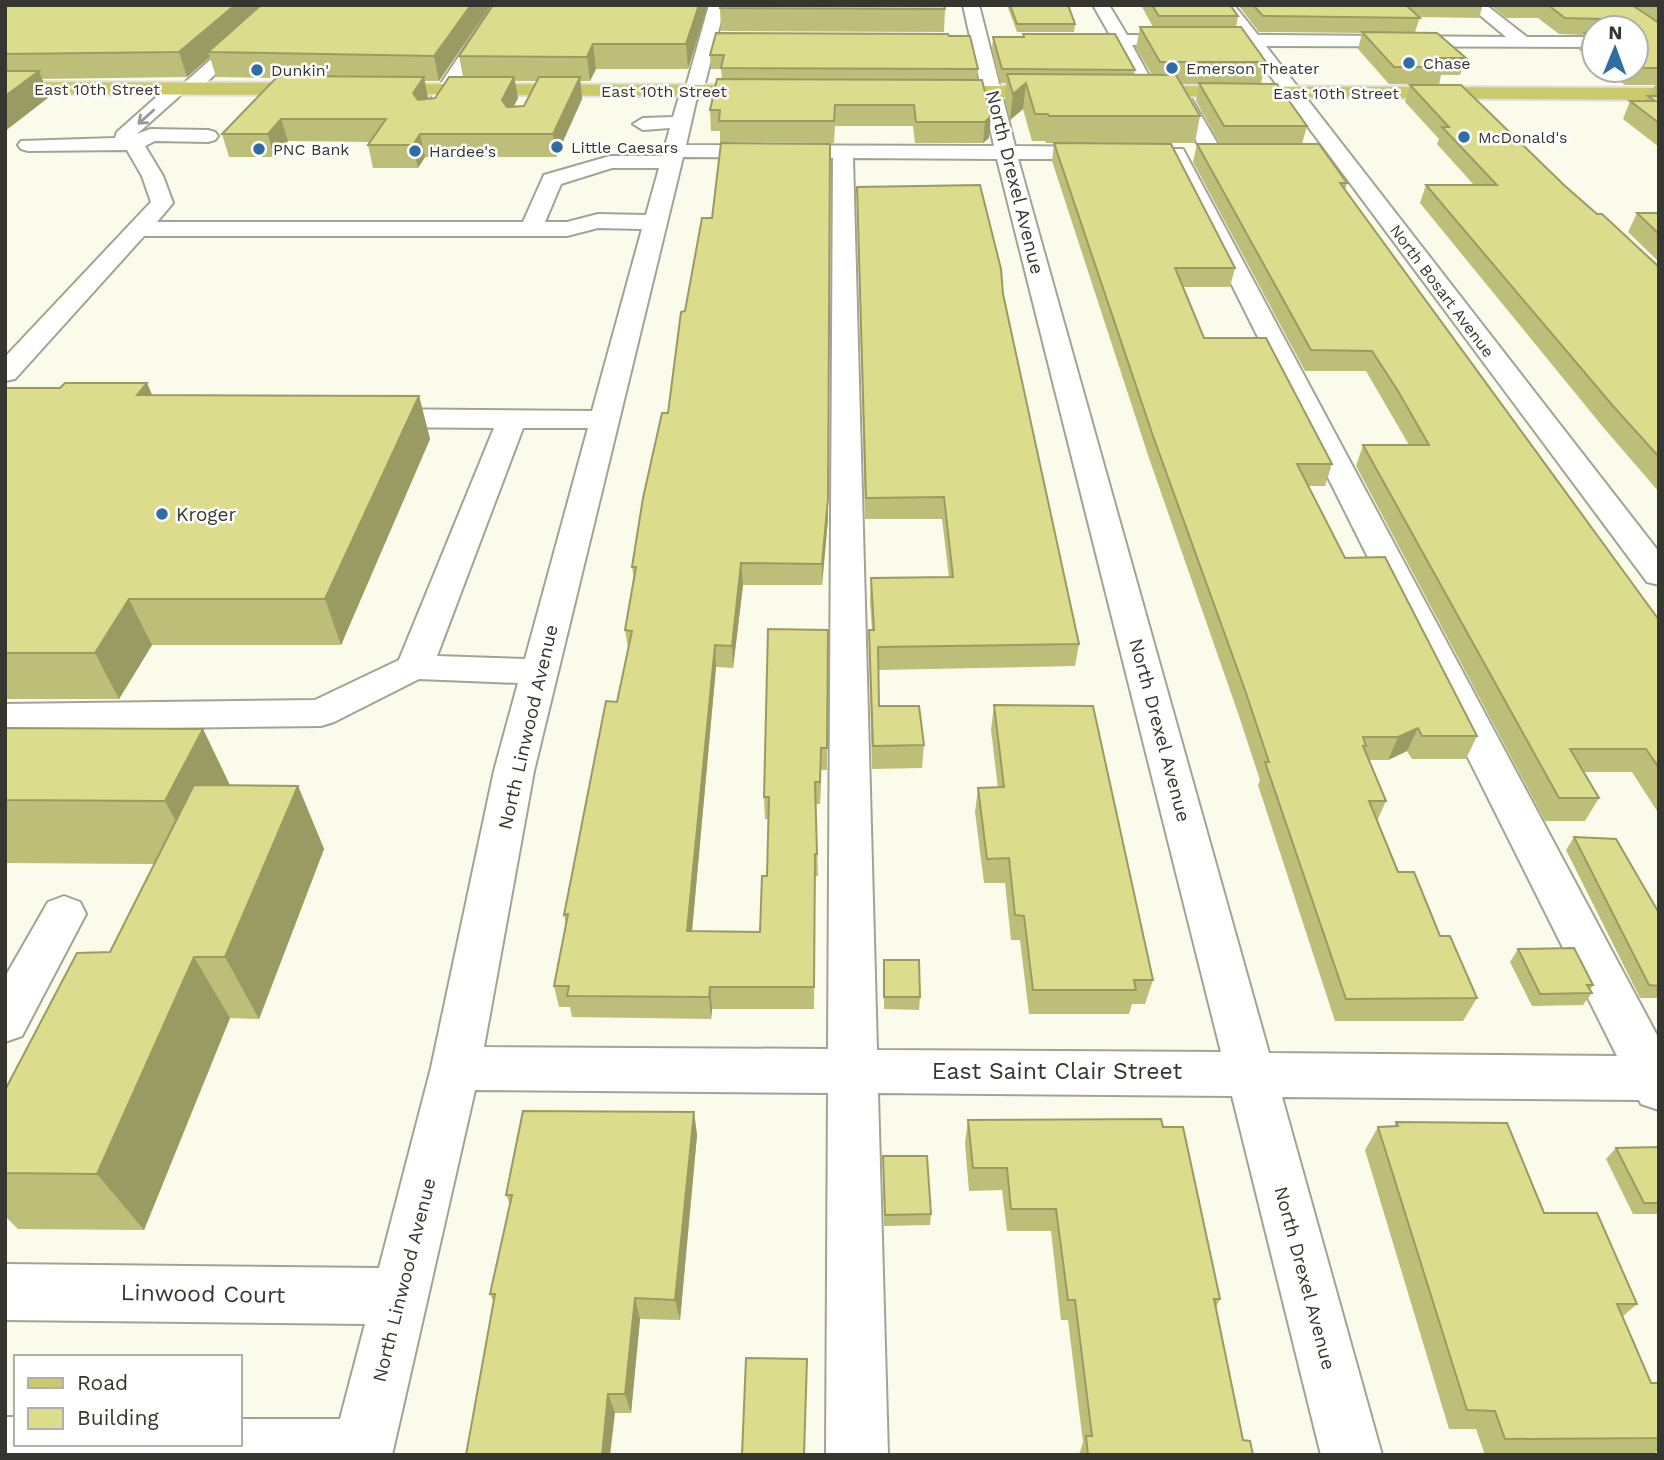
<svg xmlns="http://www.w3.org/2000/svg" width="1664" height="1460" font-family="'Work Sans',sans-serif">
<rect width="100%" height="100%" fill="#fafbeb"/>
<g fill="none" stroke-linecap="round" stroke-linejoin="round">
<defs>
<g id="minor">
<path d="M 272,5 L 290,5 L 195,93 L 183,93 L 137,134 L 150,129 L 208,130 L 215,132 L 218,136 L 215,140 L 208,142 L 155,141 L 145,146 L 163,176 L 173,203 L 157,222 L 523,222 L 544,175 L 610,156 L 662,156 L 670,128 L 643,130 L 633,124 L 643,118 L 673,117 L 678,100 L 685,90 L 709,5 L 725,5 L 703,91 L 696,101 L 686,145 L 994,146 L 963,5 L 979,5 L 1015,146 L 1106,147 L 1113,149 L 1116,153 L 1113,157 L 1106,159 L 1018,159 L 1269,1053 L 1617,1056 L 1166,153 L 1169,149 L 1183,149 L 1659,1039 L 1659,1110 L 1641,1104 L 1639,1100 L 1282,1097 L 1382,1455 L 1321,1455 L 1232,1096 L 878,1093 L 888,1455 L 826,1455 L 828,1093 L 475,1090 L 392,1455 L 5,1455 L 5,1417 L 16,1417 L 16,1444 L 240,1444 L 240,1419 L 340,1419 L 365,1324 L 5,1320 L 5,1264 L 379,1268 L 431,1068 L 494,771 L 518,683 L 419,679 L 334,722 L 321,726 L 5,730 L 5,704 L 315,700 L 399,660 L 494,428 L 371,427 L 361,424 L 357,418 L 361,412 L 371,409 L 592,411 L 642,229 L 598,228 L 567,236 L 144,236 L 15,379 L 5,381 L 5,357 L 151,202 L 142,176 L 127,150 L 28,151 L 21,149 L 18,145 L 21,141 L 115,138 L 117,132 L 170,85 L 182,85 ZM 683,157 L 833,158 L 828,1049 L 484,1047 L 534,771 ZM 853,158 L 997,159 L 1221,1052 L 877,1050 ZM 612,168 L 659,168 L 646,215 L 598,214 L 567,222 L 545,222 L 561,184 ZM 523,428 L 588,428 L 525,659 L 437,656 Z"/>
<polygon points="493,5 509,5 437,119 423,119 420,115"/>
<polygon points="1093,5 1109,5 1127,35 1240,35 1218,5 1234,5 1258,35 1506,37 1468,5 1486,5 1527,37 1594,37 1594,47 1266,46 1659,552 1659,585 1647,582 1248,46 1132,45 1158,92 1149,98 1142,96 1115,45 1099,45 1091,40 1093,36 1110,35"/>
<polygon points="1179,87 1188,93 1223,153 1220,157 1206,157 1203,153 1170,93"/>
<polygon points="64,896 80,902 86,914 22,1036 5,1042 5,977 48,902"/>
</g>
<g id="major">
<polygon points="5,82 318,83 327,89 318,95 5,94"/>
<polygon points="375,84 766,85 775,91 766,97 368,94 366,90"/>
<polygon points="935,86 1057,86 1066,92 1057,98 928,96 926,92"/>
<polygon points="1134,86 1659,88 1659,100 1127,96 1125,92"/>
</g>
</defs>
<use href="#minor" stroke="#a3a395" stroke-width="4"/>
<use href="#major" stroke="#dfdfde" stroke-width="4"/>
<use href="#minor" fill="#fff" fill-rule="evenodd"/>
<use href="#major" fill="#caca6a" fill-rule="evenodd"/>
</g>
<g fill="#bdbe78" fill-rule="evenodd">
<path d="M 5,5 L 491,5 L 439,81 L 424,81 L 428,99 L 435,98 L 463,77 L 459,56 L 493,5 L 708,5 L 688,69 L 596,69 L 590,81 L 580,81 L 582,99 L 556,157 L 425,157 L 418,168 L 373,168 L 368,145 L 370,142 L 288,141 L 274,157 L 229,157 L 222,134 L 276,78 L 216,77 L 210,57 L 187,77 L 42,79 L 49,97 L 5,131 ZM 515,81 L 537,81 L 524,106 L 513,107 L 518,98 Z"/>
<polygon points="1007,5 1068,5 1075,24 1074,32 1017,32"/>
<polygon points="1141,5 1230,5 1238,16 1236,27 1266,62 1261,83 1307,126 1302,144 1347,183 1345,191 1659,620 1659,814 1632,772 1583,772 1599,798 1585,821 1545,821 1356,466 1363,445 1409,445 1366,371 1305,371 1193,162 1197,144 1220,144 1196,101 1199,84 1181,84 1200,116 1195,143 1089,143 1235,268 1230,287 1183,287 1204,338 1332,464 1325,486 1308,486 1345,558 1477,736 1466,759 1412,759 1407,751 1388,760 1369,760 1386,801 1377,821 1398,872 1440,936 1477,998 1463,1021 1335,1021 1258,785 1260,780 1238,713 1149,458 1052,161 1054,143 1046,143 1045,141 1032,141 1023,109 1010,120 1005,100 1006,83 1000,83 992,50 993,37 1023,37 1023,34 1135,70 1134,75 1152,75 1136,48 1140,27 1153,27"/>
<polygon points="1238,5 1483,5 1479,18 1420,17 1415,32 1466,58 1460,75 1441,75 1439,85 1389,84 1358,49 1362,33 1259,32"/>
<polygon points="1490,5 1659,5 1659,147 1623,119 1630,101 1646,101 1648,96 1650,96 1655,85 1625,85 1605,70 1636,70 1636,28 1594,28 1594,61 1579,50 1585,35 1559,34 1538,18 1506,18"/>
<polygon points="720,8 945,9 944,32 721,31"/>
<polygon points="949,36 978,69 977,80 989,138 983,143 915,143 913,126 835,126 834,143 720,142 720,131 711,131 710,110 722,79 721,69 711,69 710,55"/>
<polygon points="1410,85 1565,186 1659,267 1659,492 1603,427 1420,203 1426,185 1474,185 1437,144 1439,139 1405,102"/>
<polygon points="857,187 1003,294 1079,644 1075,666 879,670 879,706 924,745 922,768 872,769 869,652 869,630 872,630 870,600 871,578 949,577 942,519 865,519"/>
<polygon points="1637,213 1659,213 1659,262 1628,232"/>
<polygon points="147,383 152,395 419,396 430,439 341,645 152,645 119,699 5,699 5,388 60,388"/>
<polygon points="828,519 822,585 743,585 733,668 716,667 692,931 760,932 767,876 768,819 765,819 764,797 828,630 827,770 821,770 820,804 816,804 818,876 815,876 814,1009 712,1009 711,1019 572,1017 570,1007 559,1007 554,986 566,925 564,915 617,702 628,648 625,630 634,580 632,567"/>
<polygon points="994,705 1153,980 1145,1004 1132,1004 1129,1014 1029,1014 1020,940 1011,940 1005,883 984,883 975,812 978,788 998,788 991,730"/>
<polygon points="5,728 203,729 230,785 298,786 324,849 259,1019 230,1018 144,1230 18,1229 5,1216 5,1090 110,952 154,864 5,863"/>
<polygon points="1574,837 1659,913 1659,998 1640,998 1566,850"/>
<polygon points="1518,949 1593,985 1590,990 1592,993 1583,1005 1532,1006 1510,962"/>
<polygon points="884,960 920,997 919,1010 884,1009"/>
<polygon points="694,1112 697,1135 680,1320 640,1319 631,1413 615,1413 494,1303 490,1294 510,1204 506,1195"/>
<polygon points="968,1120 1220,1299 1216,1308 1243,1440 1253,1455 1079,1455 1083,1442 1068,1320 1061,1320 1051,1231 1007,1231 1002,1190 969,1191 965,1143"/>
<polygon points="1396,1122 1544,1213 1637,1304 1622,1317 1651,1383 1659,1383 1659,1450 1652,1455 1485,1455 1476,1429 1449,1429 1365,1150 1378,1127 1394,1127"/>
<polygon points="1659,1147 1659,1214 1633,1214 1606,1159 1616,1148"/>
<polygon points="883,1156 931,1214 930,1225 884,1226"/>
</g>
<g fill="#9a9b62">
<polygon points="235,5 269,5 208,52 210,57 187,77 179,52"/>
<polygon points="471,5 491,5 439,81 434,56"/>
<polygon points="699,5 708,5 688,69 686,44"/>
<polygon points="593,44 596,69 590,81 587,57"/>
<polygon points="39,71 49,97 5,131 5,96"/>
<polygon points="424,77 428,98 417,115 413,93"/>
<polygon points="514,77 518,98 506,122 502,100"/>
<polygon points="580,77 582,99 556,157 553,134"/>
<polygon points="1026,83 1023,109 1010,120 1013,94"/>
<polygon points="991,116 989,138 983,143 985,122"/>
<polygon points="281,119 288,141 274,157 268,134"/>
<polygon points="420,134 425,157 418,168 413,145"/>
<polygon points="830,144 828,519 822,585 822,564"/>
<polygon points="147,383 165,426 137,395"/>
<polygon points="419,396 430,439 341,645 325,599"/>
<polygon points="741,563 743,585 733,668 732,646"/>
<polygon points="129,599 152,645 119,699 95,653"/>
<polygon points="715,645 716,667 690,953 687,931"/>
<polygon points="1418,728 1407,751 1388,760 1398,737"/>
<polygon points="203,729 233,792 199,864 165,801"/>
<polygon points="821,748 821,770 820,804 820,782"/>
<polygon points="298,786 324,849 259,1019 225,957"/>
<polygon points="194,957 230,1018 144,1230 97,1174"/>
<polygon points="710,987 712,1009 711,1019 709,997"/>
<polygon points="694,1112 697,1135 680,1320 675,1300"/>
<polygon points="635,1298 640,1319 631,1413 625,1394"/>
<polygon points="608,1394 615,1413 610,1455 602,1455"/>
</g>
<g fill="#dcdd8c" stroke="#9a9b62" stroke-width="2">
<polygon points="5,5 235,5 179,52 5,54"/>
<polygon points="261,5 471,5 434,56 208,52"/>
<polygon points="493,5 699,5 686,44 593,44 587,57 459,56"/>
<polygon points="721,5 944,5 945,9 720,8"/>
<polygon points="1010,5 1068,5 1075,24 1017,24"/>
<polygon points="1152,5 1230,5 1238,16 1159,16"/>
<polygon points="1253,5 1406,5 1420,18 1263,16"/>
<polygon points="1548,5 1632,5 1659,23 1659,68 1636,68 1636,28 1602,28 1602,19 1565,18"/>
<polygon points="1140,27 1241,27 1266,62 1160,62"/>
<polygon points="1362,32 1437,33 1466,58 1435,58 1444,67 1394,67"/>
<polygon points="716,33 948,34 949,36 970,36 978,69 721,68 724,55 710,55"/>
<polygon points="1585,33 1594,33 1594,40"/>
<polygon points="1023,34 1115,34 1135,70 1002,69 993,37 1024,37"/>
<polygon points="5,71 39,71 5,96"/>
<polygon points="1007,74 1176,75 1200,116 1049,116 1048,114 1035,114 1026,83 1013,94"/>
<polygon points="278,76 424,77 413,93 418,100 435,98 449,77 514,77 502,100 507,107 524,106 539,77 580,77 553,134 420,134 413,145 368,145 386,119 281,119 268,134 222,134"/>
<polygon points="717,79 982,80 991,116 985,122 916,122 914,105 835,105 834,121 719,121 720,110 710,110"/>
<polygon points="1199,83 1277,84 1307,126 1224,126"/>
<polygon points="1410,85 1461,85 1565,186 1597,214 1602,214 1659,267 1659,457 1613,406 1426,185 1497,185 1442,127 1449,127"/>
<polygon points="1648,96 1659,96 1659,123 1630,101 1655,101"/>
<polygon points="721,143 830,144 828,498 822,564 741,563 732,646 715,645 687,931 760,932 762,876 767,876 769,797 764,797 768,629 828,630 827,748 821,748 820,782 815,782 817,854 815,854 814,987 710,987 709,997 567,996 569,986 554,986 568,914 564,915 606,701 617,702 632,631 625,630 636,567 632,567 643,498 662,413 668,413 681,312 685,311 702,218 712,218"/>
<polygon points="1054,143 1171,144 1235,268 1175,268 1204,338 1266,338 1332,464 1297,464 1345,558 1385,557 1477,736 1422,736 1418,728 1398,737 1363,737 1366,746 1363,746 1386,801 1369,801 1398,872 1414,872 1440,936 1450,936 1477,998 1346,999 1265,762 1269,762 1245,690 1153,436"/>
<polygon points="1197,144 1319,144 1347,183 1340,183 1659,620 1659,768 1646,749 1570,749 1599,798 1559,798 1363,445 1429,445 1398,391 1372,351 1311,350"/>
<polygon points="980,185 1001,269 1003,294 1079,644 878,647 879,706 919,706 924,745 873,746 869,630 874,630 871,578 953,577 944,497 866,498 857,187"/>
<polygon points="1637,213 1659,213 1659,234"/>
<polygon points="65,383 147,383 137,395 419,396 325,599 129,599 95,653 5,653 5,388 60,388"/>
<polygon points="994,705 1093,706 1153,980 1134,980 1136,990 1033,990 1024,916 1015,915 1009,858 987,859 978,788 1004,787"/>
<polygon points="5,728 203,729 165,801 5,800"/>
<polygon points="194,785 298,786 225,957 194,957 97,1174 5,1173 5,1090 77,953 110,952"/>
<polygon points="1574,837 1616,839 1659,913 1659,986 1649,985"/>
<polygon points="1574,948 1593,985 1587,985 1592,993 1540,994 1518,949"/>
<polygon points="884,960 919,960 920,997 884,997"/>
<polygon points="523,1111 694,1112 675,1300 635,1298 625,1394 608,1394 602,1455 466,1455 495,1294 490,1294 512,1195 506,1195"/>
<polygon points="1161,1119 1163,1127 1183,1127 1220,1299 1214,1299 1243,1440 1250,1441 1253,1455 1088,1455 1086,1436 1092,1436 1075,1300 1068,1300 1056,1209 1011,1209 1007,1168 973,1168 968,1120"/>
<polygon points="1396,1122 1507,1123 1544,1213 1597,1213 1637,1304 1617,1304 1651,1383 1659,1383 1659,1438 1505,1439 1495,1411 1467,1410 1378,1127 1398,1126"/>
<polygon points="1659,1147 1659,1203 1644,1203 1616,1148"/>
<polygon points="883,1156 927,1156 931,1214 885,1215"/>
<polygon points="746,1358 807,1359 804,1455 742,1455"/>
</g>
<defs><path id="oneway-shaft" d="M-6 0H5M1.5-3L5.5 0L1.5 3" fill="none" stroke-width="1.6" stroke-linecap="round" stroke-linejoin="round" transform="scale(1.75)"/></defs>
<use stroke="#9a9a98" href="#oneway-shaft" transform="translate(146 117) rotate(138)"/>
<g fill="#2f6ea5" stroke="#fff" stroke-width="2.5">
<circle cx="1409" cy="63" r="7"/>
<circle cx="1172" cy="68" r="7"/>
<circle cx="257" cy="70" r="7"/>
<circle cx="1464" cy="137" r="7"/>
<circle cx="557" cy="147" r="7"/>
<circle cx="259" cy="149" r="7"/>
<circle cx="415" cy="151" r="7"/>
<circle cx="162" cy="514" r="7"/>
</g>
<g text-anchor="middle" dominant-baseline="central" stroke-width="5" stroke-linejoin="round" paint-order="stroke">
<g font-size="16" fill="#363630" stroke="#fff" text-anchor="start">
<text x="1423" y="63">Chase</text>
<text x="1186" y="68">Emerson Theater</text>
<text x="271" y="70">Dunkin'</text>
<text x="1478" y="137">McDonald's</text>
<text x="571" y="147">Little Caesars</text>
<text x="273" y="149">PNC Bank</text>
<text x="429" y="151">Hardee's</text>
</g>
<g font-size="16" fill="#363630" stroke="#fff">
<text x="97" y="89">East 10th Street</text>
<text x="664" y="91">East 10th Street</text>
<text x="1336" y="93">East 10th Street</text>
<text transform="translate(1442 291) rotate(53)">North Bosart Avenue</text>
</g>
<g font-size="19" fill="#363630" stroke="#fff">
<text transform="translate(1015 182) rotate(76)">North Drexel Avenue</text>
<text transform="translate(528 727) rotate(-77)">North Linwood Avenue</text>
<text transform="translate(1160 730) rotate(75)">North Drexel Avenue</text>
<text transform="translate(1305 1278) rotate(75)">North Drexel Avenue</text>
<text transform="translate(404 1280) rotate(-76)">North Linwood Avenue</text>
</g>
<g font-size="19" fill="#363630" stroke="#fff" text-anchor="start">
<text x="176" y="514">Kroger</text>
</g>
<g font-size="23" fill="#363630" stroke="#fff">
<text x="1057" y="1071">East Saint Clair Street</text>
<text transform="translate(203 1294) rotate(1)">Linwood Court</text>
</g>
</g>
<rect width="1664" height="1460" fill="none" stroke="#363630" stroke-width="14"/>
<rect x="14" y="1355" width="228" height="91" fill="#ffffff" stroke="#afafac" stroke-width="2"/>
<rect x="28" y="1378" width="35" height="10" fill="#caca6a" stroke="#afafac" stroke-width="2"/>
<text x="77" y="1390" font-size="21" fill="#363630">Road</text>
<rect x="28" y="1408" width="35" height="21" fill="#dcdd8c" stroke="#afafac" stroke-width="2"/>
<text x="77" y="1425" font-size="21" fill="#363630">Building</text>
<g transform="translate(1615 49) rotate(1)"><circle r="33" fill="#ffffff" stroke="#afafac" stroke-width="2"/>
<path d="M0-5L12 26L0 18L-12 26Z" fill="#2f6ea5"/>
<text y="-10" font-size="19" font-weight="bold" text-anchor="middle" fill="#363630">N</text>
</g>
</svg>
